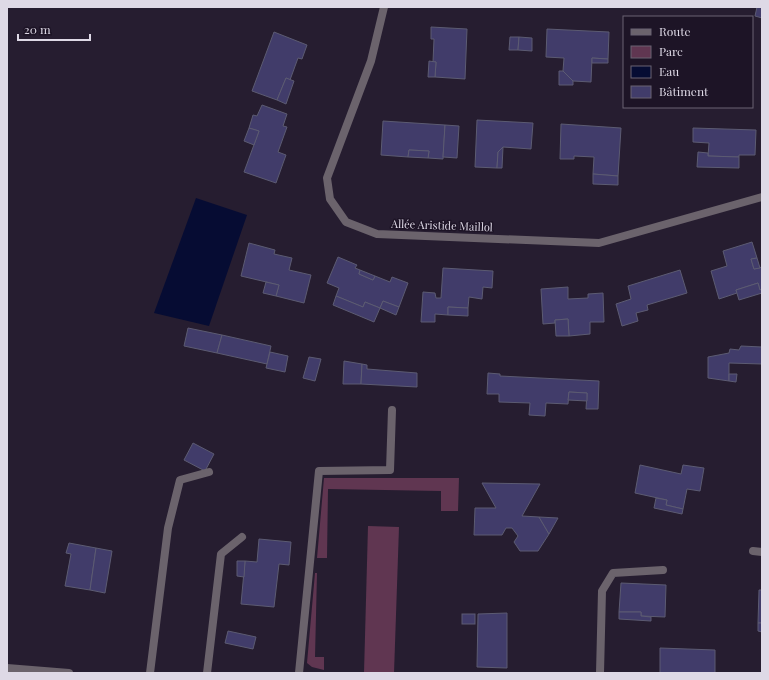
<svg xmlns="http://www.w3.org/2000/svg" width="769" height="680" font-family="'Playfair Display',serif">
<rect width="100%" height="100%" fill="#261d30"/>
<g fill="#603651">
<polygon points="324,478 459,478 458,511 441,511 441,491 328,489 327,558 317,558"/>
<polygon points="368,526 399,527 394,673 364,673"/>
<polygon points="315,573 317,573 315,657 324,657 324,670 312,667 307,663"/>
</g>
<polygon fill="#060c33" points="196,198 247,215 209,326 154,313"/>
<g fill="#413c6a" stroke="#5c5b72">
<polygon points="757,7 762,7 762,18 755,16"/>
<polygon points="431,27 467,29 465,79 435,77 436,62 433,62 434,39 431,39"/>
<polygon points="547,29 609,32 608,59 592,58 591,82 573,81 563,71 564,58 546,57"/>
<polygon points="274,32 307,45 302,59 298,58 290,80 286,78 277,100 252,91"/>
<polygon points="510,37 519,37 518,50 509,50"/>
<polygon points="519,37 532,38 532,51 518,50"/>
<polygon points="592,58 608,59 608,63 592,63"/>
<polygon points="429,61 436,62 435,77 428,77"/>
<polygon points="559,71 563,71 573,81 573,85 559,85"/>
<polygon points="286,78 294,81 286,104 277,100"/>
<polygon points="262,105 287,114 283,126 287,127 278,152 286,155 276,183 244,172 259,131 249,128 253,115 257,116"/>
<polygon points="477,120 533,123 531,149 503,147 498,152 497,168 475,167"/>
<polygon points="383,121 445,125 443,159 428,158 429,151 409,150 408,157 381,155"/>
<polygon points="561,124 621,128 618,176 593,174 594,157 574,156 574,159 560,159"/>
<polygon points="445,125 459,126 457,158 443,157"/>
<polygon points="249,128 259,131 254,145 244,141"/>
<polygon points="693,128 756,130 755,155 739,155 739,157 708,156 709,143 693,142"/>
<polygon points="503,147 502,168 497,168 498,152"/>
<polygon points="409,150 429,151 428,158 408,157"/>
<polygon points="698,152 708,153 708,156 739,157 739,168 697,167"/>
<polygon points="593,174 618,176 618,185 593,184"/>
<polygon points="752,242 757,258 751,259 754,269 762,267 762,289 760,290 758,283 736,290 737,293 719,299 711,271 727,266 723,251"/>
<polygon points="249,243 275,250 274,254 292,258 289,270 311,275 304,303 276,296 279,285 241,276"/>
<polygon points="338,257 357,265 355,268 360,270 359,274 373,280 375,276 390,282 392,277 408,283 399,307 383,301 380,308 365,302 363,307 336,296 339,288 327,283"/>
<polygon points="757,258 760,268 754,269 751,259"/>
<polygon points="443,268 493,271 492,288 483,287 482,299 469,297 468,308 448,307 448,315 435,314 435,322 421,322 423,292 435,293 436,298 441,298"/>
<polygon points="360,270 375,276 373,280 359,274"/>
<polygon points="680,270 687,293 647,305 648,310 636,313 638,321 622,326 616,304 631,299 628,286"/>
<polygon points="266,282 279,285 276,296 263,293"/>
<polygon points="758,283 760,290 762,289 762,293 739,300 736,290"/>
<polygon points="568,287 568,299 588,298 588,294 603,293 604,322 590,322 590,334 569,336 568,319 555,320 555,323 543,324 541,289"/>
<polygon points="336,296 363,307 365,302 380,308 374,322 333,305"/>
<polygon points="383,301 399,307 396,315 380,308"/>
<polygon points="448,307 468,308 468,316 448,315"/>
<polygon points="568,319 569,336 556,336 555,320"/>
<polygon points="188,328 222,335 217,353 184,346"/>
<polygon points="222,335 271,346 267,364 217,353"/>
<polygon points="741,346 762,347 762,364 729,363 729,381 708,378 708,357 729,353 730,349 739,350"/>
<polygon points="270,352 288,356 285,372 266,368"/>
<polygon points="309,357 321,359 315,381 303,378"/>
<polygon points="344,361 362,364 361,384 343,384"/>
<polygon points="362,364 367,365 367,369 417,373 417,387 361,384"/>
<polygon points="488,373 500,374 500,376 599,381 598,409 586,409 587,393 569,392 568,404 546,403 545,416 529,415 530,403 499,402 499,394 487,394"/>
<polygon points="729,374 737,374 736,382 729,381"/>
<polygon points="569,392 587,393 587,401 568,400"/>
<polygon points="193,443 214,454 205,471 184,460"/>
<polygon points="640,465 681,474 683,465 704,468 700,491 687,489 683,509 666,505 667,500 635,493"/>
<polygon points="482,483 540,484 522,516 539,517 549,534 538,551 520,551 514,542 518,536 512,528 506,528 502,535 474,535 475,508 496,508"/>
<polygon points="656,498 667,500 666,505 683,509 682,514 654,508"/>
<polygon points="539,517 558,518 549,534"/>
<polygon points="259,539 291,542 289,565 279,564 274,607 241,604 245,561 257,562"/>
<polygon points="69,543 96,548 90,590 65,586 71,554 66,553"/>
<polygon points="96,548 112,551 105,593 90,590"/>
<polygon points="237,561 245,561 244,577 237,576"/>
<polygon points="621,583 666,585 665,617 641,616 641,612 619,612"/>
<polygon points="759,590 762,590 762,623 758,623"/>
<polygon points="619,612 641,612 641,616 651,617 651,621 619,619"/>
<polygon points="507,613 507,668 477,667 478,614"/>
<rect x="462" y="614" width="13" height="10"/>
<polygon points="758,623 762,623 762,632 758,631"/>
<polygon points="228,631 256,637 253,649 225,643"/>
<polygon points="660,648 715,650 715,673 660,673"/>
</g>
<g fill="none" stroke-linecap="round" stroke-linejoin="round">
<g stroke="#6b636c" stroke-width="8">
<polyline points="753,551 762,552"/>
<polyline points="150,673 168,528 180,480 209,472"/>
<polyline points="207,673 221,554 242,537"/>
<polyline points="299,673 319,471 390,470 392,410"/>
<polyline points="600,673 602,591 613,573 663,570"/>
</g>
<g stroke="#6b636c" stroke-width="8">
<polyline points="384,7 371,61 327,178 330,199 346,222 377,234 599,243 762,197"/>
<polyline points="7,668 69,673"/>
</g>
</g>
<g text-anchor="middle" dominant-baseline="central" stroke-width="3" stroke-linejoin="round" paint-order="stroke">
<g font-size="11" fill="#ded9e6" stroke="#1d1426">
<text transform="translate(442 225) rotate(2)">Allée Aristide Maillol</text>
</g>
</g>
<rect width="769" height="680" fill="none" stroke="#ded9e6" stroke-width="16"/>
<rect x="623" y="16" width="130" height="92" fill="#1d1426" stroke="#6a6373"/>
<rect x="631" y="29" width="20" height="6" fill="#6b636c" stroke="#6a6373"/>
<text x="659" y="36" font-size="12" fill="#ded9e6">Route</text>
<rect x="631" y="46" width="20" height="12" fill="#603651" stroke="#6a6373"/>
<text x="659" y="56" font-size="12" fill="#ded9e6">Parc</text>
<rect x="631" y="66" width="20" height="12" fill="#060c33" stroke="#6a6373"/>
<text x="659" y="76" font-size="12" fill="#ded9e6">Eau</text>
<rect x="631" y="86" width="20" height="12" fill="#413c6a" stroke="#6a6373"/>
<text x="659" y="96" font-size="12" fill="#ded9e6">Bâtiment</text>
<path d="M18 34v6h72v-6" fill="none" stroke="#ded9e6" stroke-width="2"/>
<text x="24" y="34" font-size="12" fill="#ded9e6" stroke="#1d1426" stroke-width="3" paint-order="stroke">20 m</text>
</svg>
